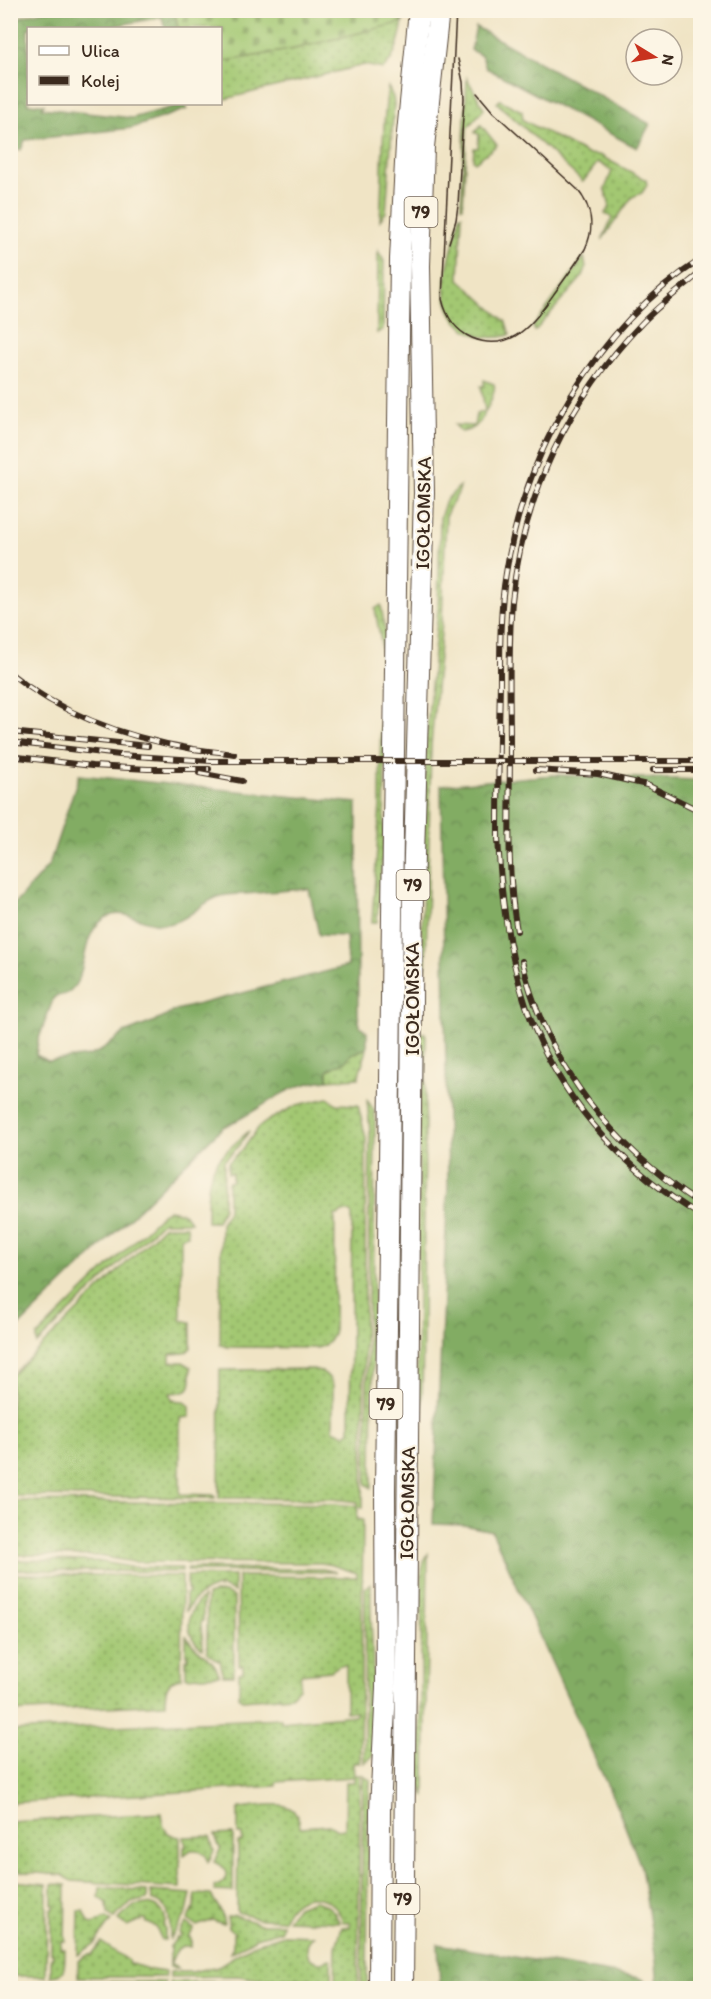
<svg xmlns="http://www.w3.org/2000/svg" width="711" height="1999" font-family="Itim,sans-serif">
<defs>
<pattern id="grass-dots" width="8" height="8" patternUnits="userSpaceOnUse" patternTransform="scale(1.5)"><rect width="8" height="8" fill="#a3c872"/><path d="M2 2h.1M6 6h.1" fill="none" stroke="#86a35d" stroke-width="1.8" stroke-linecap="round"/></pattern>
<pattern id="forest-crowns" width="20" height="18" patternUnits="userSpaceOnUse" patternTransform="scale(1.5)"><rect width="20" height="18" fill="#82ac64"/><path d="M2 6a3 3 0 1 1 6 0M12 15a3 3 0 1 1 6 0" fill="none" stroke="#6c8c52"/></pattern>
<pattern id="cemetery-stones" width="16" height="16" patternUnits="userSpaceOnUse" patternTransform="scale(1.5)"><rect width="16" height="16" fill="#a3c872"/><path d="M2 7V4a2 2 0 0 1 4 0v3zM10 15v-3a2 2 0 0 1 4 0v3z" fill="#86a35d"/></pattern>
</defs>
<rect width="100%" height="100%" fill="#fcf5e5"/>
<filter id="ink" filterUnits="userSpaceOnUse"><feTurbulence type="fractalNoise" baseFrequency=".0167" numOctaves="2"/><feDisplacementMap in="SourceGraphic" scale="12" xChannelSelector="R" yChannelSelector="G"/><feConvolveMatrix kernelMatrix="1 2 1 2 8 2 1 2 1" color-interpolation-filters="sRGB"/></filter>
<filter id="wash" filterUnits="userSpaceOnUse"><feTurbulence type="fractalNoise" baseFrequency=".008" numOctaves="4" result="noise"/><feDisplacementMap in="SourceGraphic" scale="24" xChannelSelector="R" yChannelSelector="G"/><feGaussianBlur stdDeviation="1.35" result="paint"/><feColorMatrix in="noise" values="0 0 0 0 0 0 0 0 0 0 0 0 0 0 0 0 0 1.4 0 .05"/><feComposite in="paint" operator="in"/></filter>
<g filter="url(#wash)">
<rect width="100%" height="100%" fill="#f0e4c5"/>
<g fill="url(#grass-dots)" stroke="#6f7948" stroke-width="1.5">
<path d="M 401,11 L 404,11 C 403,28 396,60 383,69 L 364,65 L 221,100 L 220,62 L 294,49 L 402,22 Z"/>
<polygon points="467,78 484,109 467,128 463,207 461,207"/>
<path d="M 388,87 L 393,97 L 394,104 L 386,212 L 380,220 C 383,175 381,131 388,87 Z"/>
<polygon points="500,100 522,111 523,120 587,154 599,155 646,180 647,185 642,193 632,197 602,240 612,218 605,213 610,207 605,189 612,171 598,162 583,182 497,103"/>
<polygon points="481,125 497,145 475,162 473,160 474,148 478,148 479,134 475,133 475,132"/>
<path d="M 460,215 L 462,215 L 459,279 L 506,322 L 510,335 C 495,339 479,339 465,329 C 427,300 455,252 460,215 Z"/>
<polygon points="378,251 384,261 383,329 377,333"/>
<polygon points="584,257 586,268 583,276 535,331 533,327"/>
<path d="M 484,380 L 494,384 C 497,392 482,421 475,427 C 470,430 466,431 461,432 L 455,425 L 474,426 L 476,414 L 485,411 L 481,386 L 484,386 Z"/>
<path d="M 460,486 C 460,496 448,505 446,516 L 442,622 L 431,746 L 426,964 L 425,970 L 421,970 L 426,739 L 438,608 L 440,518 L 446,500 Z"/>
<polygon points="381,605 386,637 384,837 377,922 372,922 380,804 381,643 375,609"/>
<polygon points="420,1033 425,1033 426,1036 422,1415 419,1418 417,1409"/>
<path d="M 367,1048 C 366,1059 359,1067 359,1078 L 328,1080 L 328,1070 L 345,1061 L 351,1054 Z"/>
<path d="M 328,1098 L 337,1104 L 358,1105 L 366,1138 L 363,1507 L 358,1507 L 357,1519 L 363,1520 L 360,1763 L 353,1763 L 354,1775 L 360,1775 L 358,1988 L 339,1988 L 335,1986 L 336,1947 L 342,1927 L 350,1927 L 350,1923 L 343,1922 C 334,1891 294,1887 283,1920 L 258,1919 L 237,1912 L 238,1842 L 242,1842 L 242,1834 L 238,1834 L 238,1811 L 240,1808 C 263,1806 298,1795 300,1827 L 329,1825 L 337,1830 L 345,1829 L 346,1782 L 354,1782 L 354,1777 L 276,1782 L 276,1786 L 10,1803 L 11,1731 L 281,1718 L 281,1722 L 355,1715 L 355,1711 L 346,1712 L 346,1665 L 340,1665 L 331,1671 L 301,1674 L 299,1688 L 291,1696 L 243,1700 L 239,1697 L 239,1673 L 243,1672 L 243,1665 L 239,1665 L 238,1576 L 357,1577 L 357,1573 L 332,1565 L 321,1563 L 134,1562 L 97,1556 L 10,1555 L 11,1501 L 334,1504 L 358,1506 L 358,1502 L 332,1499 L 219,1498 L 220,1370 L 313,1369 C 324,1371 330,1376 333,1386 L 333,1430 L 345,1435 L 350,1431 L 352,1215 L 350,1212 L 342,1212 L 339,1215 L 335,1215 L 334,1329 C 332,1340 326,1347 315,1348 L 228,1347 L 220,1345 L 221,1224 L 228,1210 L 228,1182 L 232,1181 L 232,1173 L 228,1173 L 228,1163 L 243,1149 L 259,1127 L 269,1120 L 297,1105 Z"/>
<polygon points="367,1100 374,1110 375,1119 372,1488 366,1484 370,1132"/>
<path d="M 249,1131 L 239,1146 L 224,1161 L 223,1208 L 217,1222 L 207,1222 C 207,1168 209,1165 249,1131 Z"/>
<polygon points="169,1210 184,1213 191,1222 162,1222 37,1344 37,1336 162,1214"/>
<path d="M 164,1226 L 187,1226 L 188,1235 L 181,1237 L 181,1320 L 191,1322 L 191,1348 L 185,1353 L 170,1354 L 170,1362 L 183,1362 L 191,1367 C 191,1389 193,1392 170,1393 L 172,1400 L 184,1401 L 190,1406 L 190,1417 L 180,1418 L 180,1494 L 215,1495 L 215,1498 L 11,1496 L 11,1376 Z"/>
<polygon points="428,1554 425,1797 420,1784 421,1674 422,1674 421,1673 422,1571 424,1561"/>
<polygon points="11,1560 97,1561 130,1567 182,1568 182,1572 11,1570"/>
<polygon points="187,1568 323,1569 337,1572 187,1571"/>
<path d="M 11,1574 L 182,1576 L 181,1678 C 166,1680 165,1691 165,1704 L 11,1712 Z"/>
<path d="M 187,1576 L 234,1576 L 234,1592 L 220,1586 L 219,1589 L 217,1587 C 203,1592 193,1597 186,1612 L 186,1594 L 188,1593 L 189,1590 L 187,1589 Z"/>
<path d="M 371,1584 C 370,1642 377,1698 373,1756 L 364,1763 L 365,1588 Z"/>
<polygon points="214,1593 225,1593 234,1597 234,1675 223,1675 220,1660 218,1661 207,1652 207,1595"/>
<path d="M 203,1597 L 203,1621 L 201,1621 C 201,1629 203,1637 203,1649 C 183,1635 186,1611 203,1597 Z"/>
<path d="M 186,1635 C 194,1653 215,1656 219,1675 L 186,1677 L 186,1659 L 188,1659 L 188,1655 L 186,1655 Z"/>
<polygon points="363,1775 370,1780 368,1820 366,1820 368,1822 367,1988 361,1988"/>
<path d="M 161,1813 C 162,1826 165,1836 180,1837 L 180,1888 L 71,1881 L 62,1875 L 11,1871 L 11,1822 Z"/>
<path d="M 233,1834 L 233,1892 L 215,1891 L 214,1887 C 230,1882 230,1867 214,1862 L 221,1848 L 219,1847 L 215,1835 Z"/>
<path d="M 210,1836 L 214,1851 L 208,1862 C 207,1853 200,1849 191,1850 L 184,1855 L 184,1847 L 186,1847 L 184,1837 Z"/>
<polygon points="11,1881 47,1884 46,1976 11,1976"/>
<path d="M 52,1884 L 66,1885 L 65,1941 L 61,1941 L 60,1949 L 65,1949 C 64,1963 68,1976 51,1976 L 51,1957 L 53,1957 L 53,1953 L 51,1953 L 51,1909 L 54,1909 L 54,1905 L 52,1904 Z"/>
<polygon points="100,1887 147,1891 147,1899 131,1903 114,1918 108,1914 107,1903 99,1897"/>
<path d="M 151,1891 L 191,1894 L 187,1913 L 170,1939 C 170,1921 172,1905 152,1900 Z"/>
<polygon points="196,1894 211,1895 221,1911 224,1924 212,1920 197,1926 188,1920 194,1908"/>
<path d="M 313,1901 C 326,1903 335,1909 339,1922 L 287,1920 L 297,1907 Z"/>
<path d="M 146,1904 C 161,1905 169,1916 163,1926 L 165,1927 L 165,1940 L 162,1940 L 156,1927 L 146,1922 L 146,1919 L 142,1919 L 141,1921 L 140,1920 L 127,1926 L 118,1920 L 134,1906 Z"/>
<polygon points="79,1911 84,1911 89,1922 92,1924 106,1918 111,1921 94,1944 78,1955"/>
<polygon points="235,1915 259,1924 282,1924 281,1931 256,1938 230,1953 233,1946 233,1934 235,1933 229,1928 227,1917"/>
<path d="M 186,1923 L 194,1929 L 188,1937 L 191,1938 L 191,1947 C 177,1942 174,1955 171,1962 L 172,1965 L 175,1965 L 178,1968 L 170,1967 L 170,1947 L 177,1937 L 179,1938 L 181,1935 L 179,1933 Z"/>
<path d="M 284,1935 L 314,1936 C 304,1943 304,1960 319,1962 C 323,1962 329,1959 331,1959 L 331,1984 L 313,1979 L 258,1979 L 238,1976 L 170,1977 L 170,1972 L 191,1972 L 213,1967 L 214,1969 L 252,1945 Z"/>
<polygon points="101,1942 129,1961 128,1963 132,1965 133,1964 151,1970 165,1972 165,1977 78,1977 78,1961 89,1954 91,1956"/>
<rect x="78" y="1982" width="87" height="6"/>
<polygon points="170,1982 240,1982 257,1984 257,1988 265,1988 170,1988"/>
</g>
<g fill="url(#forest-crowns)" stroke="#5e6b41" stroke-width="1.5" fill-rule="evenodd">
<polygon points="46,10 175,11 178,28 165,28 162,17 103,28 28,28 28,104 44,104 42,108 132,118 185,104 187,109 132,128 25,140 21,150 12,148 11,150 11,19"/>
<polygon points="476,27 650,124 637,148 486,68 482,56 471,50"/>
<path d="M 79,775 L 357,803 L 358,1015 L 360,1026 L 367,1032 L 367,1048 L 351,1054 L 346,1061 L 328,1070 L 328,1080 C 281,1084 263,1111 223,1127 L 11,1334 L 11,908 L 49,865 ZM 309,889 L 319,935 L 346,936 L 348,966 L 176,1010 L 163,1018 L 124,1033 L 102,1050 L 89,1056 L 48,1061 L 36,1055 L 38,1041 L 54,997 C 58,996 64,995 67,993 C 88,980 80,943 98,924 C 118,901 143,926 166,924 C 186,923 200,903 218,897 C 226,894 237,894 245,894 C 267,892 288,890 309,889 Z"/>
<polygon points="554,775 700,780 700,1988 658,1988 656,1961 641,1867 619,1811 492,1531 463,1525 433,1524 448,1184 441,785"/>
<polygon points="438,1944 640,1978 644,1980 644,1988 440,1988"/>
</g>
<polygon fill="url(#cemetery-stones)" stroke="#6f7948" stroke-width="1.5" points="175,11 401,11 403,22 294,49 221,62 220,28 178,28"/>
</g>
<g filter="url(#ink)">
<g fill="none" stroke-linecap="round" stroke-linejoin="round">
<defs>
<g id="primary">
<polyline points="379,1988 380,1810 386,1688 385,1491 400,259 406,144 419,10"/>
<polyline points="403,1988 413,892 424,493 420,266 424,147 439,10"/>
</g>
</defs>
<use href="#primary" stroke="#564637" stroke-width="22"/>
<use href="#primary" stroke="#fff" stroke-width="20"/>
<g stroke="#3b2a1e" stroke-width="1.5">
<path d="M 456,10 L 442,299 C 446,316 456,331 472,338 C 513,355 536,319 556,291 C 566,277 576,264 585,249 C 595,228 592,207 577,189 L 493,112 L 477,93"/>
<polyline points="449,243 456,220 458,205 464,98 463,82 458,59"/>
</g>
<defs>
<g id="rail">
<path d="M 700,260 C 596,327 525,451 506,573 C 500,608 500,645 500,682 C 499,733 498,785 498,837 C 501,903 510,971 536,1032 C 568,1108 630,1174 700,1215"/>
<path d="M 10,673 C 62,715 128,738 193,749 C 207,751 221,752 234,754"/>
<polyline points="10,732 148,746"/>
<polyline points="10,742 120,755 211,761 700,761"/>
<polyline points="10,756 92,766 148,769 209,769"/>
<polyline points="536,770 598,774 647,785 700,811"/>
<polyline points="653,770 700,770"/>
<polyline points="199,773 242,781"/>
<path d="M 517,931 C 506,871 510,807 510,746 C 510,698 508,649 512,601 C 523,495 569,399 642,323 C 660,304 681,289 700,273"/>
<path d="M 522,961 C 546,1064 613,1147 700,1204"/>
</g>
</defs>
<use href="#rail" stroke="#3b2a1e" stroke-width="6"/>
<use href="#rail" stroke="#fcf5e5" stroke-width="4" stroke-dasharray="11" stroke-linecap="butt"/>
</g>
</g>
<g text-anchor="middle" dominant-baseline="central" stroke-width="4.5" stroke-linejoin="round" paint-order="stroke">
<g fill="#fcf5e5" stroke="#75675a" stroke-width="1.5">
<rect x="404.5" y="197" width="33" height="30" rx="4.5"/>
<rect x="396.5" y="870" width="33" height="30" rx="4.5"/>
<rect x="369.5" y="1389" width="33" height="30" rx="4.5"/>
<rect x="386.5" y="1884" width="33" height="30" rx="4.5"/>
</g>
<g font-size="18" font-weight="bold" fill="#3b2a1e">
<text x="421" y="212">79</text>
<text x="413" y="885">79</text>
<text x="386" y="1404">79</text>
<text x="403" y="1899">79</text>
</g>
<g font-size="20" fill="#3b2a1e" stroke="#fcf5e5">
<text transform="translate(423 513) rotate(-89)">IGOŁOMSKA</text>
<text transform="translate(412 999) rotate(-90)">IGOŁOMSKA</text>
<text transform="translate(407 1503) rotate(-89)">IGOŁOMSKA</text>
</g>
</g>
<rect width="711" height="1999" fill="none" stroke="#fcf5e5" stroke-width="36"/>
<rect x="27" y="27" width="195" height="78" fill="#fcf5e5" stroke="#afa495" stroke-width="1.5"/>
<rect x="39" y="46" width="30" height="9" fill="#ffffff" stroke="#afa495" stroke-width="1.5"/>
<text x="81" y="57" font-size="18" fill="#3b2a1e">Ulica</text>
<rect x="39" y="76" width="30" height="9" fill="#3b2a1e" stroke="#afa495" stroke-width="1.5"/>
<text x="81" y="87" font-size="18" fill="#3b2a1e">Kolej</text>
<g transform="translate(654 57) rotate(101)"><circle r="28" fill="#fcf5e5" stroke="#afa495" stroke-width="1.5"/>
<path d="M0-4.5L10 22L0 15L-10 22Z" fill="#c8321e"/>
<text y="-9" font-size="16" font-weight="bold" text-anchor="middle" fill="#3b2a1e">N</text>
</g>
</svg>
